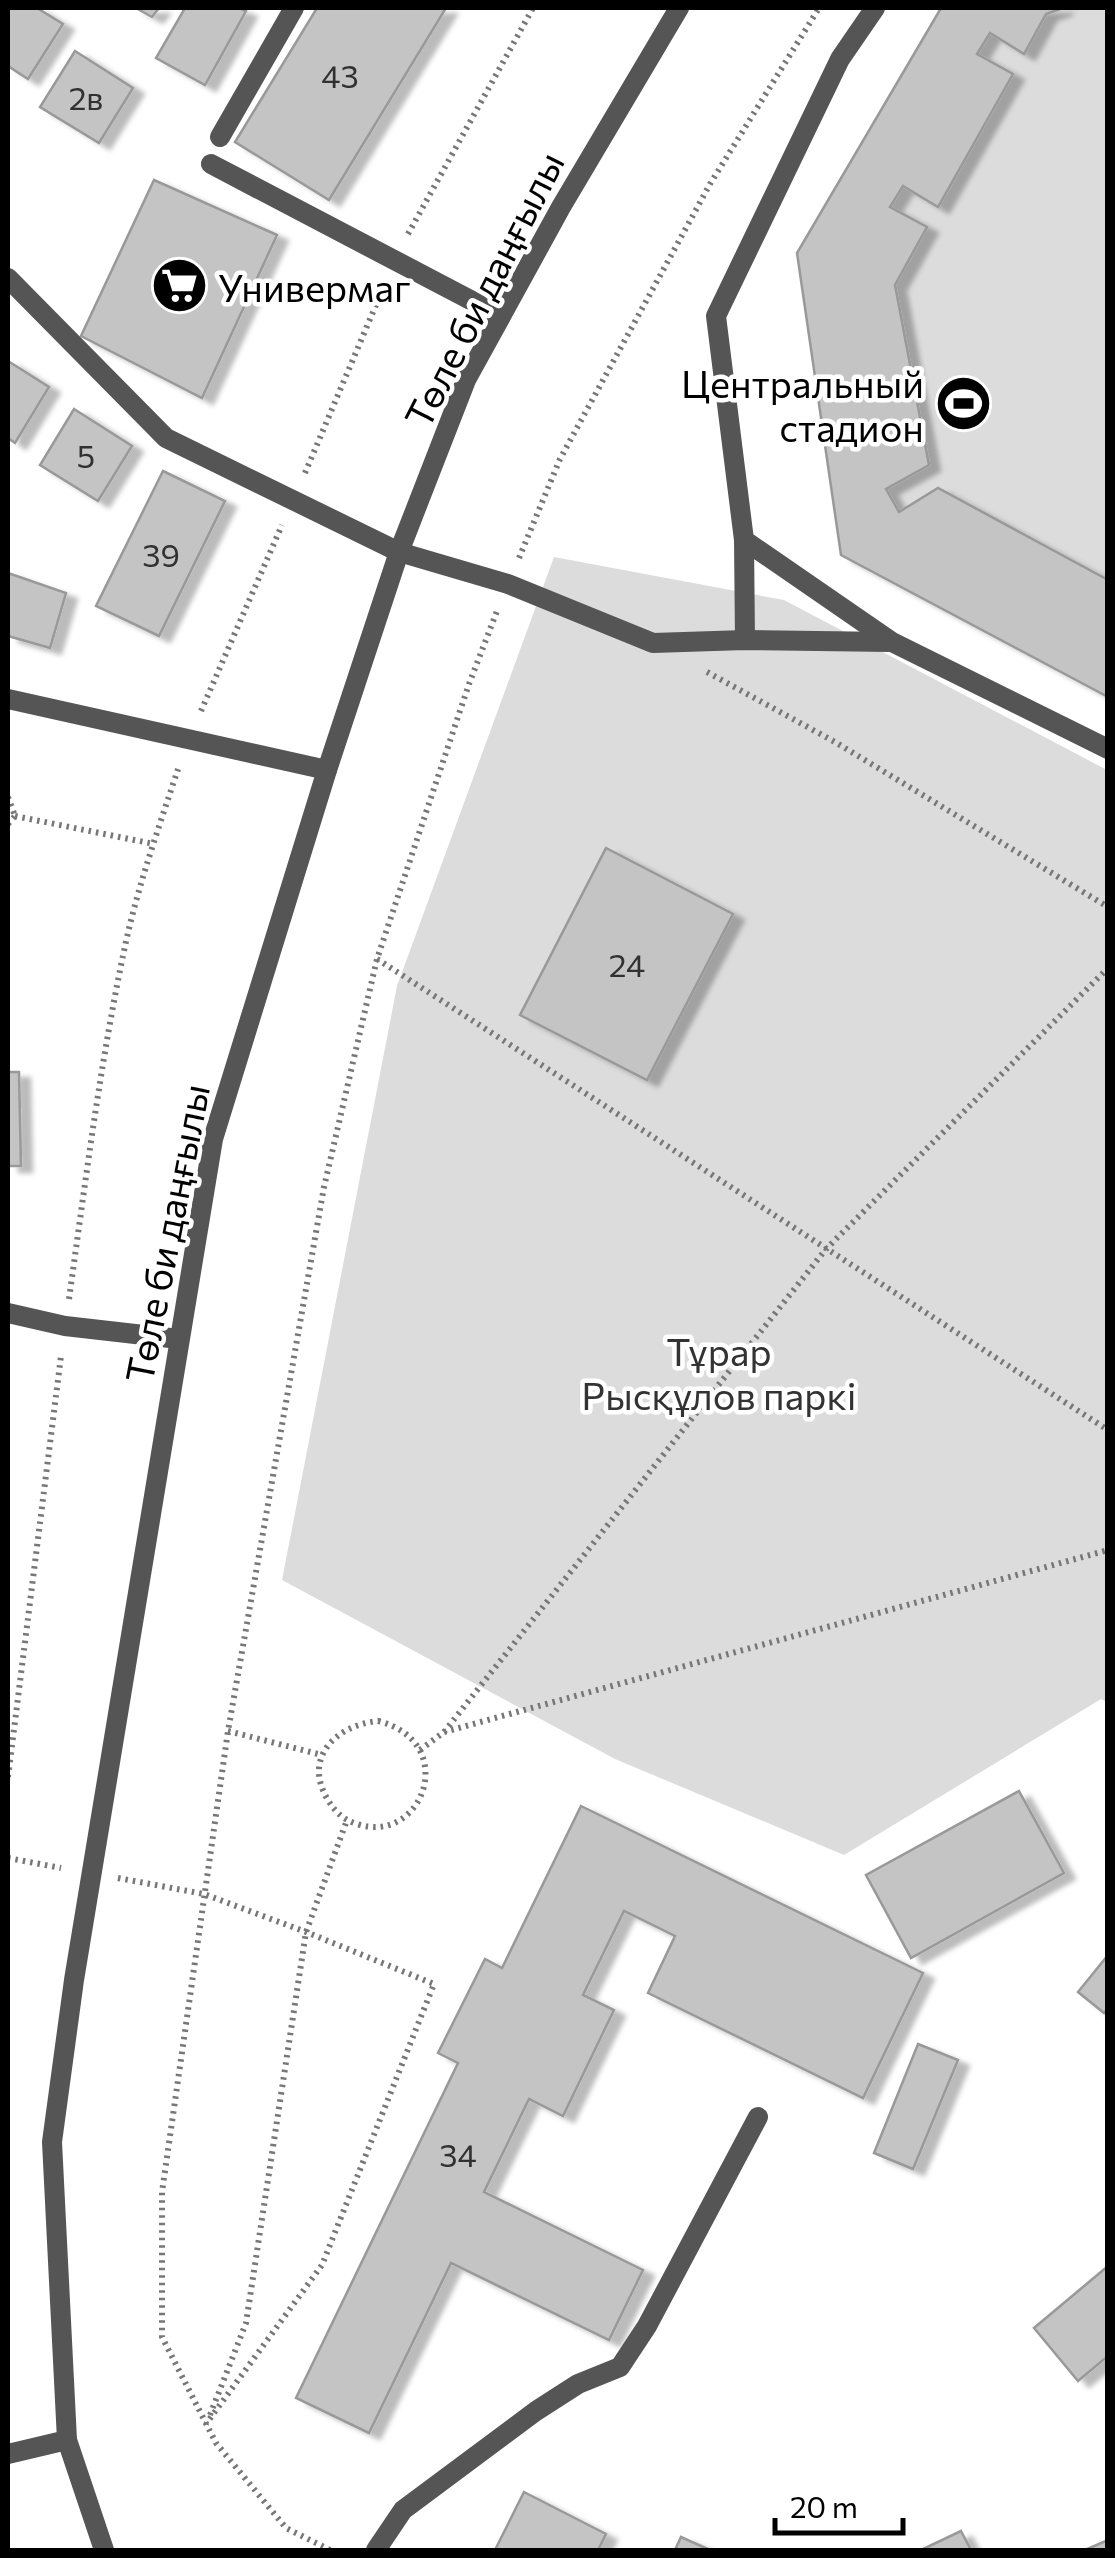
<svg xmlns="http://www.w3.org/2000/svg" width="1115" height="2558" font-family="Commissioner,sans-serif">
<defs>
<filter id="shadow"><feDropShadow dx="11" dy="6" stdDeviation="2.5" flood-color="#0004"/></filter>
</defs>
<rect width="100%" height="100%" fill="#fff"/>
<g fill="#dcdcdc">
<polygon points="941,8 1107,8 1107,697 841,555 797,253"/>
<polygon points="554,557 784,600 1107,770 1107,1702 1101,1699 844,1855 615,1759 282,1580 397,986"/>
</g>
<g fill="#c4c4c4" stroke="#999" stroke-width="2.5" filter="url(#shadow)">
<polygon points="8,8 37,8 63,24 28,79 8,66"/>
<polygon points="136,8 159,8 152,17"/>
<polygon points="185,8 239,8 246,11 205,85 156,58"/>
<polygon points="317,8 446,8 329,200 235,142"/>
<polygon points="941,8 1063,8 1046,14 1024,54 990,33 977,54 1013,74 938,207 903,186 890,207 927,227 895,285 929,465 886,489 899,512 938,488 1108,580 1108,697 841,555 797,253"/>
<polygon points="75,51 133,88 99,143 40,107"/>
<polygon points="154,180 277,235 202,398 81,336"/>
<polygon points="8,361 49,387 15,443 8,438"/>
<polygon points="74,409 132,446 98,501 40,465"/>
<polygon points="163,471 225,501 159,636 96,606"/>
<polygon points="8,573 66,593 50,648 8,636"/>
<polygon points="606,848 733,914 647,1080 520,1015"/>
<polygon points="8,1072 19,1072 21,1166 8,1166"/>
<polygon points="1019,1791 1064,1873 911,1958 866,1875"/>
<polygon points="581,1806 923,1973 863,2098 648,1993 675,1936 624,1911 583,1995 614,2010 563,2116 529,2099 484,2192 643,2270 609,2340 451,2263 369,2433 296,2398 458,2063 438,2053 485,1959 502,1968"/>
<polygon points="1108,1955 1108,2009 1104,2013 1078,1992"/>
<polygon points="918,2044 958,2060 913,2169 874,2153"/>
<polygon points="1108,2266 1108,2356 1078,2381 1034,2328"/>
<polygon points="524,2492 606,2534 598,2550 495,2550"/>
<polygon points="961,2531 971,2550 921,2550"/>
<polygon points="681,2537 710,2550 675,2550"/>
<polygon points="1108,2540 1108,2550 1085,2550"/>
</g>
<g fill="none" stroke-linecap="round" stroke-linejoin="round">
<g stroke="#777" stroke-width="6" stroke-dasharray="2.5 5" stroke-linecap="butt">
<polyline points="408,234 533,8"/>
<polyline points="305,473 384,286"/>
<polyline points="519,558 560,459 710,184 819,8"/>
<polyline points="707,672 835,742 1108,907"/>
<polyline points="201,711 282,525"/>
<polyline points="8,797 15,816"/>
<polyline points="15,816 154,844"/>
<polyline points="8,824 15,816"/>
<polyline points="377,959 1108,1430"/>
<path d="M 69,1299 C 86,1178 101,1056 127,937 C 140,880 160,824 178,769"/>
<path d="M 378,1721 C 461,1742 423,1846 357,1824 C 344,1820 335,1812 328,1800 C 302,1758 336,1725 378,1721 Z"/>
<polyline points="228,1731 322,1755"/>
<polyline points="444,1732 826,1249 1108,968"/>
<polyline points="420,1750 444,1732 1108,1550"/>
<polyline points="8,1777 61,1356"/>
<polyline points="8,1858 61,1868"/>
<polyline points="118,1878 204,1894 306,1932 434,1984 322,2265 206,2424"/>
<polyline points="210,2415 246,2323 306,1932 347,1820"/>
<polyline points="330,2550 286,2528 216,2443 162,2337 162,2192 228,1731 324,1187 377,959 469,684 497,611"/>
</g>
<g stroke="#555" stroke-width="20">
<polyline points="875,8 840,59 716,316 744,540 892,642 1108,749"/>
<polyline points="220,137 294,8"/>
<polyline points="211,164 501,316"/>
<polyline points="744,540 745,640"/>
<polyline points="399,552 508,584 653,643 745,640 890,642"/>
<polyline points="8,1313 65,1326 179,1339"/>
<polyline points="8,2454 67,2440"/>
<polyline points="376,2550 403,2510 536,2411 578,2384 620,2367 647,2326 758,2117"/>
</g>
<g stroke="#555" stroke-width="20">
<polyline points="8,278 166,438 399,552"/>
<polyline points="8,699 327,770"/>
</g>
<polyline stroke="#555" stroke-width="20" points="104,2550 67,2440 52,2142 74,1980 213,1139 327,770 399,552 466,380 561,207 679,8"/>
</g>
<defs>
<symbol id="supermarket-disc" viewBox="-11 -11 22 22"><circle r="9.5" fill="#000" stroke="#fff"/><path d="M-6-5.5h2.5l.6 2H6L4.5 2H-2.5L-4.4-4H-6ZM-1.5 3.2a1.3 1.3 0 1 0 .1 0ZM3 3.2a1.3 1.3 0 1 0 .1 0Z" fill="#fff"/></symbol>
<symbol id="stadium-disc" viewBox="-11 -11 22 22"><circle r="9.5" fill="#000" stroke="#fff"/><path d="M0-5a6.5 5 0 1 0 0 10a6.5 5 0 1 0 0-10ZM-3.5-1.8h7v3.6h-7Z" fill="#fff"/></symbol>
</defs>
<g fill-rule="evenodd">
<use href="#supermarket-disc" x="148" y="254" width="63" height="63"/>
<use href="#stadium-disc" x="932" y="372" width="63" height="63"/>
</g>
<g text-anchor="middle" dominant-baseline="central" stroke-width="9" stroke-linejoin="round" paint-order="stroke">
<g font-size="32" fill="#313131">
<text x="340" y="75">43</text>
<text x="86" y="97">2в</text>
<text x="86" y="455">5</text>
<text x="161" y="554">39</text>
<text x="627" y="964">24</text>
<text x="458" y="2154">34</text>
</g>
<g font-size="38" fill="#000" stroke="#fff" text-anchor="start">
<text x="218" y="286">Универмаг</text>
<text x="924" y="382" text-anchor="end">Центральный<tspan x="924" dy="44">стадион</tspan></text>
</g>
<g font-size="38" fill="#000" stroke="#fff">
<text transform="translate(483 289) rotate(-63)">Төле би даңғылы</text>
<text transform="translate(166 1233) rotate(-79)">Төле би даңғылы</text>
</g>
<g font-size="38" fill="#333" stroke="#fff">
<text x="719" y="1350">Тұрар<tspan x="719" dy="44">Рысқұлов паркі</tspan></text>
</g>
</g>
<rect width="1115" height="2558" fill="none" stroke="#000000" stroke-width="20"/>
<path d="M775 2518v15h128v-15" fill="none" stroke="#000000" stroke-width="5"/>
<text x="790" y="2518" font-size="30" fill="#000000" stroke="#ffffff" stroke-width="8" paint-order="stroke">20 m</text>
</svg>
